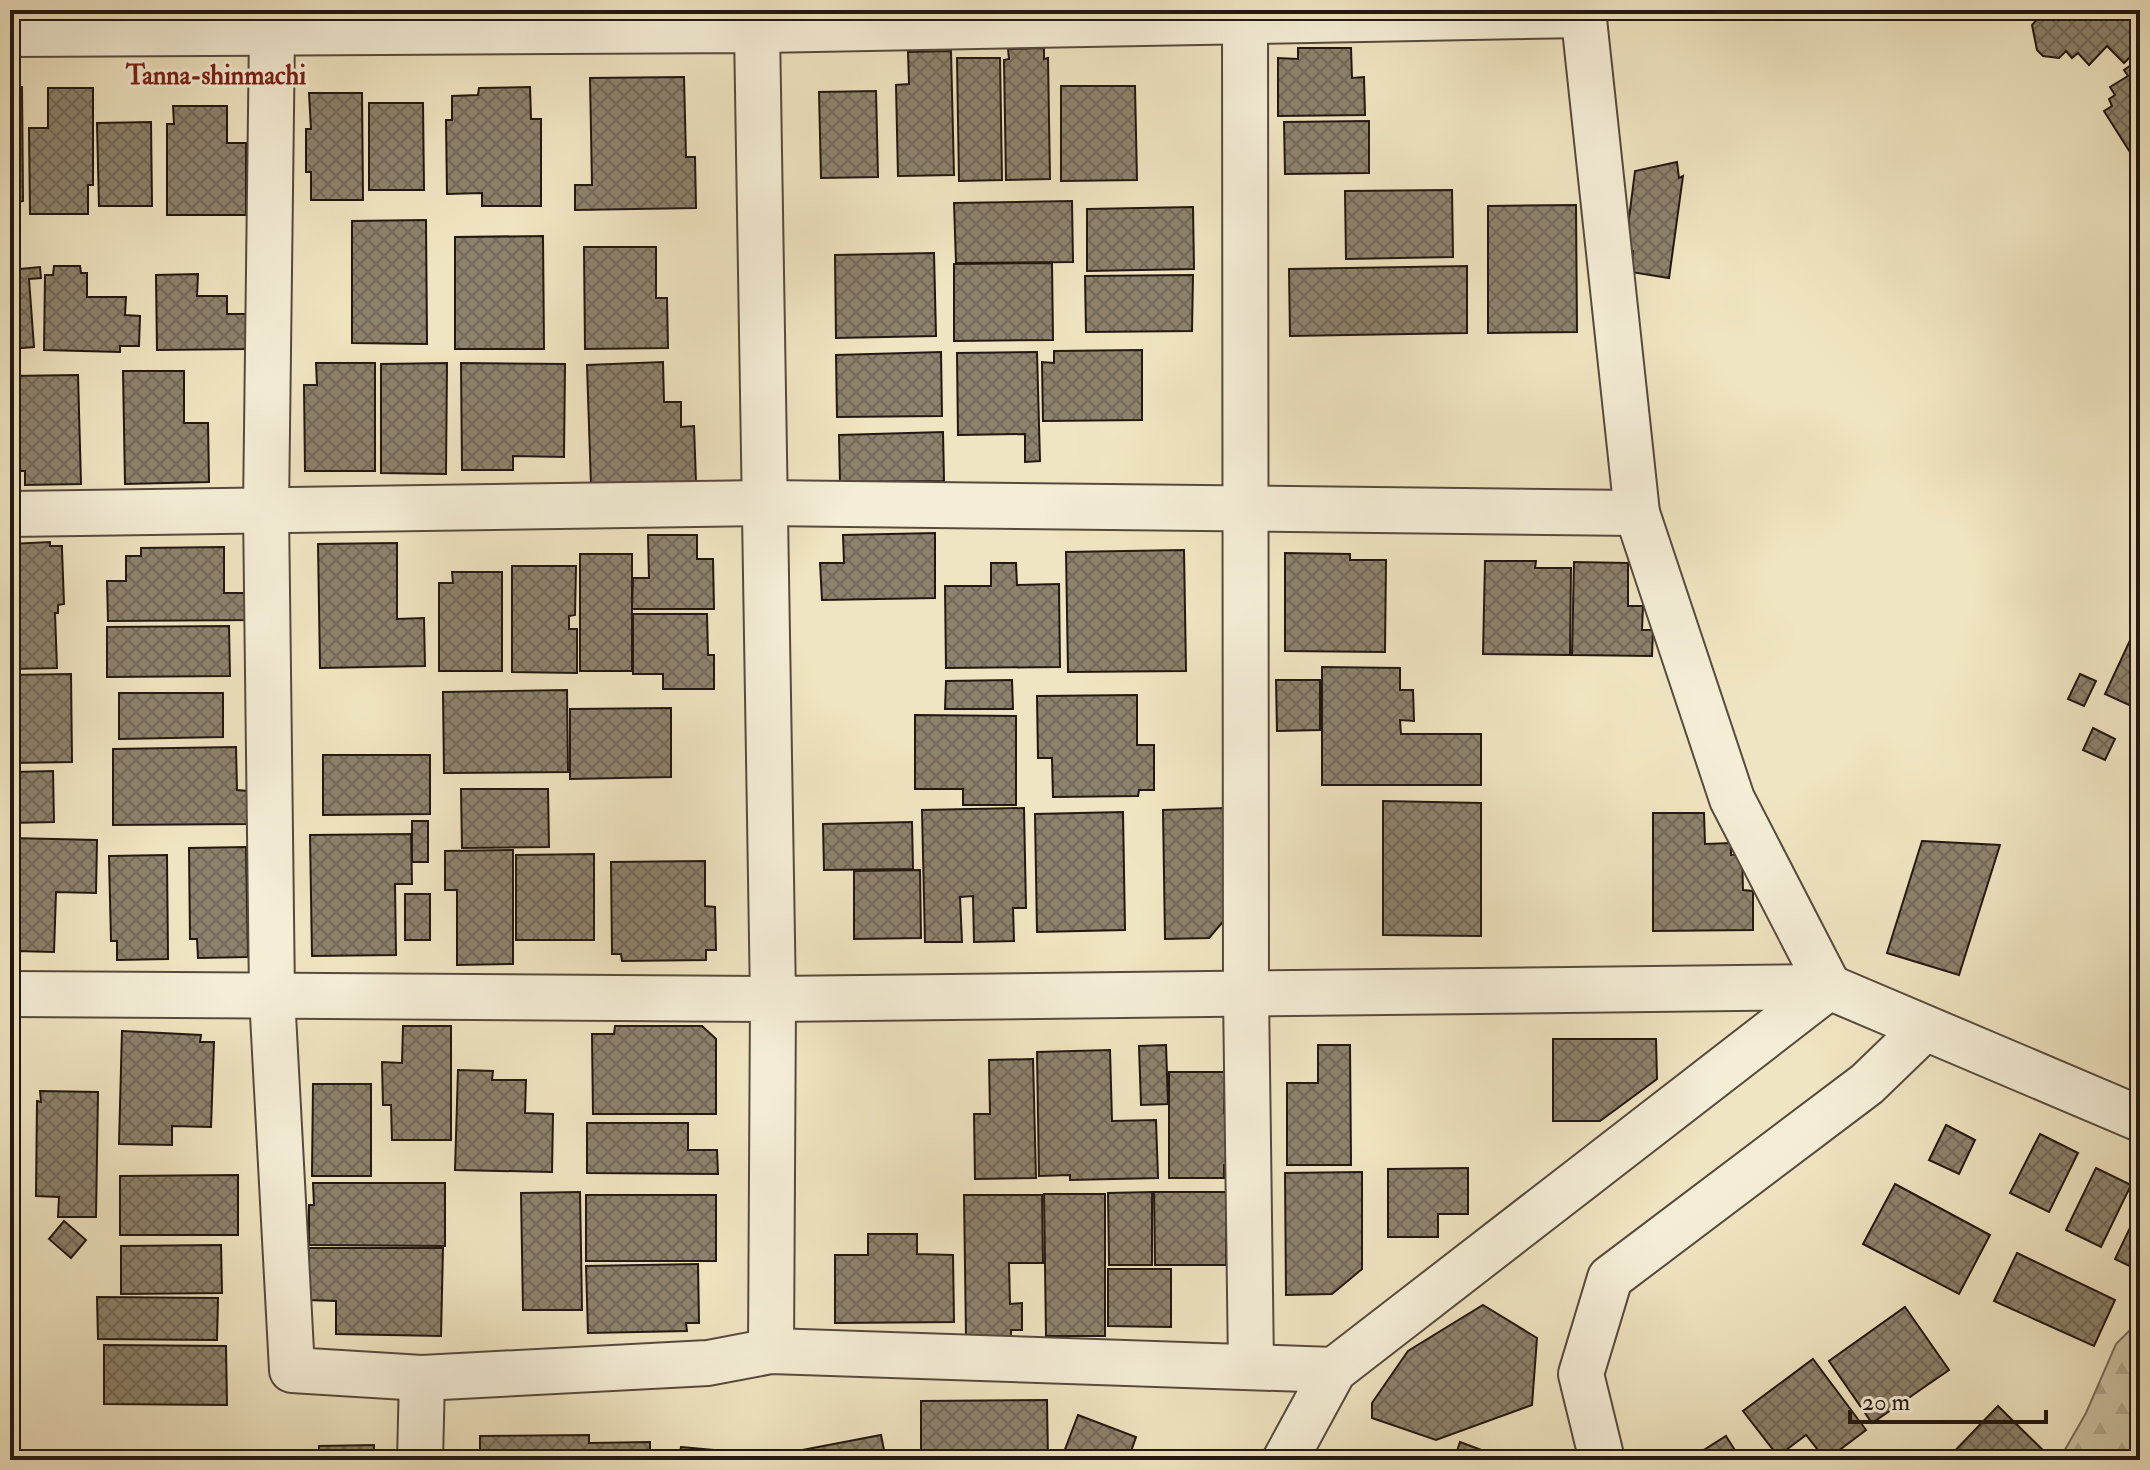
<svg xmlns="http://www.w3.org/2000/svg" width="2150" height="1470" font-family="'IM FELL Double Pica',serif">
<defs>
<pattern id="forest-firs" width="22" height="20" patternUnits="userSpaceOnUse" patternTransform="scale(2)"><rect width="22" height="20" fill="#cdc2a4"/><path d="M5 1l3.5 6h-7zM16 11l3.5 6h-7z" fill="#b0a68c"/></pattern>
<pattern id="building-cross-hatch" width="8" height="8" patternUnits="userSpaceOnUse" patternTransform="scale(2)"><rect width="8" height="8" fill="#8d826d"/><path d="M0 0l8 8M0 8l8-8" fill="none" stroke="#736958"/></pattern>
</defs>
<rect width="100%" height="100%" fill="#f0e5c2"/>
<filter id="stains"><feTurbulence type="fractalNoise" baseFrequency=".0025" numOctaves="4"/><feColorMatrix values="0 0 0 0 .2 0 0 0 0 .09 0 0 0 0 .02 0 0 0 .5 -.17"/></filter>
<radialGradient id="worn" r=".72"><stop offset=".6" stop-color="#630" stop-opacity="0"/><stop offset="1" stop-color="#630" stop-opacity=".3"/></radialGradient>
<polygon fill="url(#forest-firs)" stroke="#786c5a" stroke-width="2" points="2140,1320 2140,1460 2059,1460 2086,1413 2116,1344"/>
<g fill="url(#building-cross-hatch)" stroke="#221711" stroke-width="2">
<polygon points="2140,10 2140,47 2124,63 2107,46 2089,65 2078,53 2072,58 2066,51 2059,58 2043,56 2037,50 2032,25 2038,18 2031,10"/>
<polygon points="1044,48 1044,59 1048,58 1050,179 1006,180 1004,60 1009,59 1008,49"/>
<polygon points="1298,48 1351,48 1352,78 1364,77 1365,115 1278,116 1278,58 1298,59"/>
<polygon points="951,51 954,175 898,176 896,85 909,84 908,52"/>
<polygon points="957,58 1000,58 1002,180 959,181"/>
<polygon points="2140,59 2140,156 2135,160 2104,111 2112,106 2109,99 2115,95 2110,87 2128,76 2124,70"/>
<polygon points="684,77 686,157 695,157 696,208 575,210 575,185 592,185 590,78"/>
<polygon points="1061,86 1135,86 1137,180 1061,181"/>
<polygon points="10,87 22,87 23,201 18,202 17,213 10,213"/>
<polygon points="530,87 531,119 541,119 541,206 482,206 482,193 447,194 446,120 452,120 452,96 478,95 479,88"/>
<polygon points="48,88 93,88 93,185 88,185 88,214 30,214 29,128 48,128"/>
<polygon points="876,91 878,177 821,178 819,92"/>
<polygon points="309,93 362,93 363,200 311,200 311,172 306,172 306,129 311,129"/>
<polygon points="369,103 423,103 424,190 369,190"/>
<polygon points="173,106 227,106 227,143 246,143 246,215 167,215 167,124 174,124"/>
<polygon points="1369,121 1369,173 1285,174 1284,122"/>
<polygon points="151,122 152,206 99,206 97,123"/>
<polygon points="1677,162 1679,178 1683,176 1669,278 1631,272 1633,251 1625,250 1635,171"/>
<polygon points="1452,190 1453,257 1346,259 1345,191"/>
<polygon points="1072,201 1073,262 956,263 954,203"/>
<polygon points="1576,205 1577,332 1488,333 1488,206"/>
<polygon points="1193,207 1194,269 1087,271 1087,209"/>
<polygon points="426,220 427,344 352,343 352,221"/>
<polygon points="543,236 544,349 455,349 455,237"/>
<polygon points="584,247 656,247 656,298 667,298 668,348 585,349"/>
<polygon points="934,253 936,336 836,338 835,255"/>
<polygon points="1052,263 1053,340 954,341 954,264"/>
<polygon points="54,266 80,266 81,273 87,273 87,297 126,297 125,315 140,316 139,346 120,346 120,352 44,350 45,275 53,275"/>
<polygon points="1467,266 1467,333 1290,336 1289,269"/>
<polygon points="40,267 41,278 29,279 34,347 10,349 10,270"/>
<polygon points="198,274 197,296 227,296 227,314 247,314 248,349 157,350 156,275"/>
<polygon points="1193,275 1192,331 1086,332 1085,276"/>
<polygon points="1142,350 1142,420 1043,421 1042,362 1054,363 1054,351"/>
<polygon points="941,352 942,416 837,417 836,355"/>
<polygon points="1037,352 1040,461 1025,462 1025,434 958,435 957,353"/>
<polygon points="663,362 664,402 681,402 681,427 694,426 696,482 591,486 587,365"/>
<polygon points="316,363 375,363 375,471 305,471 304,385 317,385"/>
<polygon points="447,363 446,474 381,473 381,364"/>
<polygon points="461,363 565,364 564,457 513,456 513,470 462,470"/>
<polygon points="123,371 184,371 184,423 208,423 209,482 125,484"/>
<polygon points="78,375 81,484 25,485 25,471 10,471 10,376"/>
<polygon points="943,432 944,481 840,482 839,435"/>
<polygon points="935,533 935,598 822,600 820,563 844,563 843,535"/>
<polygon points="648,535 697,535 697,559 713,559 714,609 632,609 633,578 649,578"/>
<polygon points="50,542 50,546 62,546 62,550 64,604 58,605 58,613 55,613 57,668 10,669 10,544"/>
<polygon points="397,543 397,619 424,618 425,666 320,668 318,544"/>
<polygon points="224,547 224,593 256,593 256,620 108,621 107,581 126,581 126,556 141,556 141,548"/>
<polygon points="1184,550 1186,671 1068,672 1066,552"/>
<polygon points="1285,553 1350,554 1350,560 1386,560 1385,652 1285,651"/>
<rect x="580" y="554" width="52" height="117"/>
<polygon points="1485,561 1536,561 1535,568 1571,568 1570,655 1483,654"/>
<polygon points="1574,562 1628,563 1628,606 1643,606 1642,630 1653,630 1652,656 1572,655"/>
<polygon points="991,563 1016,563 1017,585 1059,584 1060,667 946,668 945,586 991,586"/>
<polygon points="512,566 576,566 575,615 569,616 569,629 577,629 577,673 512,672"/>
<polygon points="452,572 502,572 502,671 439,671 439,583 453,583"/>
<polygon points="633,614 707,614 708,655 714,655 714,689 663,689 663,674 633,674"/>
<polygon points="229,626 230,676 107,677 107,627"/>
<polygon points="2132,636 2140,640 2140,710 2105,694"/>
<polygon points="1322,667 1400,668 1400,690 1413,690 1414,721 1400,720 1401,734 1481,734 1481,785 1322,785"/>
<polygon points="71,674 72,762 10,763 10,675"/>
<polygon points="2080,674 2096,681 2084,706 2068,699"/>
<polygon points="1012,680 1013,709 945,709 946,681"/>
<polygon points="1276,680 1320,680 1320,730 1277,731"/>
<polygon points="567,690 568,772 444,773 443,692"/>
<polygon points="119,693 223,693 223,737 119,739"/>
<polygon points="1137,695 1137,745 1154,745 1154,790 1139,790 1138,796 1053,797 1052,758 1038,758 1037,696"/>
<polygon points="671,708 671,777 570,779 570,709"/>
<polygon points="915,715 1016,716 1016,805 963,805 963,789 915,789"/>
<polygon points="2093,728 2115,739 2105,760 2083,750"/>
<polygon points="236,747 237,790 248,791 248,824 113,825 113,749"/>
<polygon points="323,755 430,755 430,814 323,815"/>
<polygon points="10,764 15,764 15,772 53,771 54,822 10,823"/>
<polygon points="461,789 548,789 549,847 462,848"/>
<polygon points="1383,801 1481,803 1481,936 1383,935"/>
<polygon points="1024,808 1026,908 1013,908 1014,941 974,942 973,896 960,897 962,942 925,942 922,810"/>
<polygon points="1226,808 1228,916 1209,938 1165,939 1163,810"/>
<polygon points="1123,812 1125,930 1037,932 1035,814"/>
<polygon points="1653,813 1704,813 1705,844 1731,843 1731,855 1742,854 1743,890 1753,891 1753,930 1653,931"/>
<rect x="412" y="821" width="16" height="41"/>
<polygon points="912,822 913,869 824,870 823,824"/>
<polygon points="411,834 412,884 395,884 396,955 312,956 310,835"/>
<polygon points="10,838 97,840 96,893 56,892 54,952 15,951 14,964 10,964"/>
<polygon points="1922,841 2000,845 1959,975 1887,953"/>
<polygon points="246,847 248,957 198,958 197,939 190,939 189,848"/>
<polygon points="513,850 513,964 457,965 457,890 445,890 445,851"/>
<polygon points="594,854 594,940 516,940 516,855"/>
<polygon points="167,855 168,959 117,960 117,941 111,941 109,856"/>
<polygon points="705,861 705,906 715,907 716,950 706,950 706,960 622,961 621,954 612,954 611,862"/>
<polygon points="920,870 921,938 854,939 854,871"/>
<rect x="405" y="894" width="25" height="46"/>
<polygon points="403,1026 451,1026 451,1140 392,1140 391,1105 383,1105 382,1062 402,1063"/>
<polygon points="615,1026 702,1026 716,1039 716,1114 593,1114 592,1034 614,1034"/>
<polygon points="122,1031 201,1035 200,1042 214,1042 211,1127 172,1126 172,1145 119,1144"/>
<polygon points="1553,1039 1656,1039 1657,1079 1600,1121 1553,1121"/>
<polygon points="1166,1045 1168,1104 1141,1105 1139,1046"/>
<polygon points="1318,1045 1350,1045 1351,1165 1287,1165 1287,1083 1318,1083"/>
<polygon points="1110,1050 1112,1121 1156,1120 1158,1178 1070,1180 1070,1175 1039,1176 1037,1052"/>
<polygon points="1033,1059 1036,1178 975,1179 974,1114 990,1114 989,1060"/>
<polygon points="458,1070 493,1071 492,1080 526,1080 525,1113 553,1114 552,1172 455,1170"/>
<polygon points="1169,1072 1225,1072 1224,1113 1232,1113 1233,1165 1224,1165 1224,1178 1169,1178"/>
<polygon points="313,1084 371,1084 371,1176 312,1176"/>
<polygon points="40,1091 98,1092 96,1217 58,1217 59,1197 36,1196 37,1101 41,1102"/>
<polygon points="587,1123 688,1123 688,1150 717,1150 718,1174 587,1173"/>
<polygon points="1946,1125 1975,1140 1959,1174 1929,1160"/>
<polygon points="2040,1134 2078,1153 2049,1212 2010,1193"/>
<polygon points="1468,1168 1468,1214 1438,1214 1438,1237 1388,1237 1388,1169"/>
<polygon points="2096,1168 2131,1185 2101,1247 2066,1230"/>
<polygon points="1362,1172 1362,1269 1332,1294 1286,1295 1285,1173"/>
<polygon points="238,1175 238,1235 120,1235 120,1176"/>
<polygon points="313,1183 445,1183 445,1246 309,1245 309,1205 314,1205"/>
<polygon points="1895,1184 1990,1235 1959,1294 1863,1244"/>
<polygon points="580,1192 582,1310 523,1310 521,1193"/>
<polygon points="1152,1192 1152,1265 1109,1265 1108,1193"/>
<polygon points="1154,1192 1226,1192 1226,1265 1155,1265"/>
<polygon points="1044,1194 1105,1194 1105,1336 1046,1336"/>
<rect x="586" y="1195" width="130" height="66"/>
<polygon points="964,1195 1042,1195 1043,1263 1009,1263 1010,1304 1022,1303 1022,1330 1011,1330 1011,1337 966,1337"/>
<polygon points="2140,1207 2140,1271 2115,1259"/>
<polygon points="64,1221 86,1240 71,1258 49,1239"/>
<polygon points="868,1234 917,1234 917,1254 953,1255 954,1322 835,1323 835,1255 868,1255"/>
<polygon points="221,1245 222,1293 121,1294 121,1246"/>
<polygon points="309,1248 443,1248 441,1336 336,1334 336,1301 307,1300"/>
<polygon points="2017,1253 2115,1300 2094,1346 1994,1301"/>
<polygon points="698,1264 699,1323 686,1323 687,1331 588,1333 586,1266"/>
<polygon points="1108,1269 1171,1269 1171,1327 1108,1326"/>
<polygon points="97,1297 218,1298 217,1340 98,1339"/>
<polygon points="1483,1305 1537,1338 1532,1405 1436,1440 1372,1418 1372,1403 1408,1351"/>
<polygon points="1905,1307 1949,1370 1872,1423 1829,1361"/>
<polygon points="104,1345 226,1346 227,1405 104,1404"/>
<polygon points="1813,1359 1866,1430 1826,1460 1806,1435 1778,1456 1743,1411"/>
<polygon points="1047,1400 1048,1460 921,1458 921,1401"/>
<polygon points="1998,1406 2048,1455 2043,1460 1946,1460"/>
<polygon points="1078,1415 1136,1437 1128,1460 1061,1460"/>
<polygon points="589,1435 589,1443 650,1442 650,1460 480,1460 480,1436"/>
<polygon points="881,1435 886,1460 803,1460 802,1450"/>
<polygon points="1726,1436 1741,1460 1688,1460"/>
<polygon points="1460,1442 1508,1460 1454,1460"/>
<polygon points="374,1445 374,1460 308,1460 319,1459 319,1446"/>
<polygon points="681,1447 757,1454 756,1460 679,1460"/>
<polygon points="130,1452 131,1460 89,1460 89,1453"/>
</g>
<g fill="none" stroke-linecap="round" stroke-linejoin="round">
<defs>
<g id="minor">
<polyline points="757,10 757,30 1583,15"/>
<polyline points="1245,10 1246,993 1251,1367"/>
<polyline points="272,32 266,510 272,996 292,1370 422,1378 708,1363 771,1351 1334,1370"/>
<polyline points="10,514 764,503 1637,513"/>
<polyline points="10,994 773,999 771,1351"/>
<polyline points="420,1460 422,1378"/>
<polyline points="1285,1460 1334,1370 1829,987 1732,799 1637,513 1583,10"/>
<polyline points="1602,1460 1581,1374 1610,1278 1867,1084 1924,1029"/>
</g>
<polyline id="tertiary" points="10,34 757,30 773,999 1829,987 2140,1119"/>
</defs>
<use href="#minor" stroke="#564a3d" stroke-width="48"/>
<use href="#tertiary" stroke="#564a3d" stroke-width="48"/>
<use href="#minor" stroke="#f5eed7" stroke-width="44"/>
<use href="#tertiary" stroke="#f5eed7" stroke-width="44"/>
</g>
<g text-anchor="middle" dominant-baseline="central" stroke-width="6" stroke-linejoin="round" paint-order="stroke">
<g font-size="26" font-weight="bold" fill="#7a1f14" stroke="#f5eed7">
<text x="216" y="76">Tanna-shinmachi</text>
</g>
</g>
<rect width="2150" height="1470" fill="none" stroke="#f0e5c2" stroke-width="40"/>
<rect x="12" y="12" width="2126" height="1446" fill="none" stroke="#221711" stroke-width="4"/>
<rect x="20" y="20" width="2110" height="1430" fill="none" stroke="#221711" stroke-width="2"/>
<path d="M1850 1410v12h196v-12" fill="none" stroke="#221711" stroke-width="4"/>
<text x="1862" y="1410" font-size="24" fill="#221711" stroke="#f5eed7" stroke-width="6" paint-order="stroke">20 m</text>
<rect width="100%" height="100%" filter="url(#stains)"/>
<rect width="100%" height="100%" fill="url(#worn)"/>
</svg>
